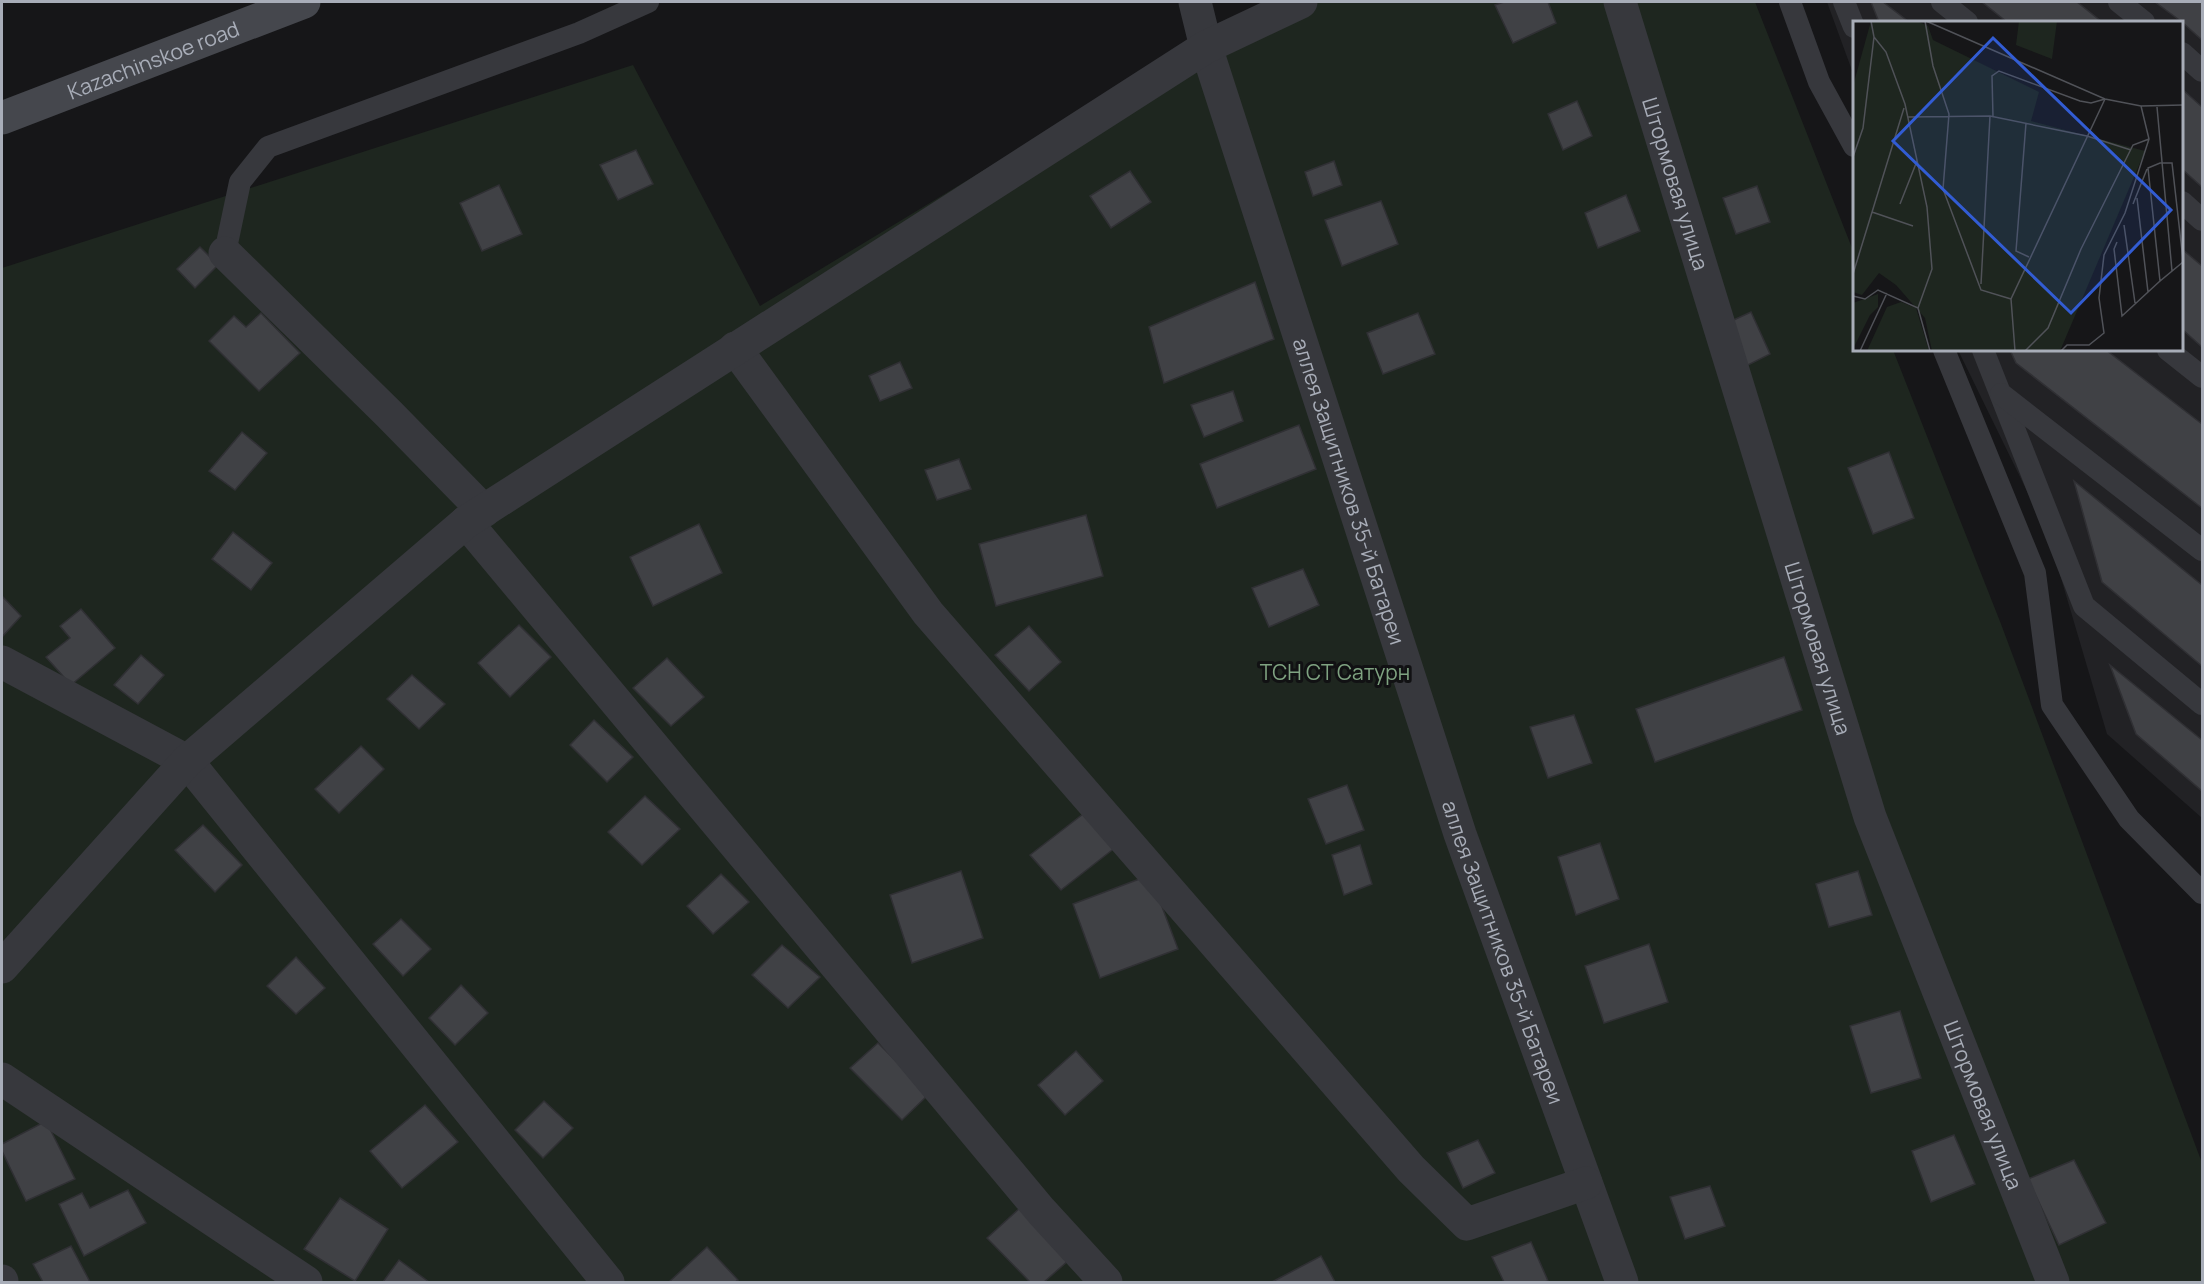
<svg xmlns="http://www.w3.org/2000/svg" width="2204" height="1284" font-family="Manrope,sans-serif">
<rect width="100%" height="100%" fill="#161618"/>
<polygon fill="#222225" points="1827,2 2202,2 2202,818 2107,734 2048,534 1958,350 2182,350 2182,22 1854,22 1854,76"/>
<polygon fill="#1e261f" points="1271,2 1755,2 1854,253 1854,350 1893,350 2001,624 2202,1163 2202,1282 2,1282 2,268 633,65 760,306 1190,45"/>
<g fill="#404145" stroke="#303034" stroke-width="1.5">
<polygon points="1504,2 1548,2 1556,23 1513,43 1495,5"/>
<polygon points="1871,2 1883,2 1909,22 1879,22"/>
<polygon points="1982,2 2077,2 2102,22 2007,22"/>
<polygon points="2155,2 2202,2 2202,40 2182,22"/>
<polygon points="2182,89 2202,107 2202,187 2182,169"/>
<polygon points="1577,101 1592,136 1563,150 1548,114"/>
<polygon points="636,150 653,184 618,200 600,165"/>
<polygon points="1334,161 1342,185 1313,196 1305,172"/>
<polygon points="1130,171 1151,202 1111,228 1090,196"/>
<polygon points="499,185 522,234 482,251 460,203"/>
<polygon points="1757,186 1770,222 1736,234 1723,198"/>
<polygon points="1626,195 1640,231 1598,248 1585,213"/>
<polygon points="1381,201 1398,244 1342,266 1325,220"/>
<polygon points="200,247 218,265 195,288 177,269"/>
<polygon points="2182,249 2202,266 2202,347 2182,329"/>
<polygon points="1255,282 1274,339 1164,383 1149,327"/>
<polygon points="1751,312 1770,354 1742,368 1725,324"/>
<polygon points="261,313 300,353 259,391 209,341 234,316 246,327"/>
<polygon points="1418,313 1435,354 1383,374 1367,333"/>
<polygon points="2010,350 2106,350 2202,424 2202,508 2016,363"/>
<polygon points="900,362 912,388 880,401 869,376"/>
<polygon points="1233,391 1243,421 1204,437 1191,405"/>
<polygon points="1299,425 1316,469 1217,508 1200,464"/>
<polygon points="242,432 267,453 235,490 209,471"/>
<polygon points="1889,452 1914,518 1873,534 1848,468"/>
<polygon points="959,459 971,489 937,500 925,470"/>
<polygon points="2074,481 2202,585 2202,666 2102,582"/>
<polygon points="1086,515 1103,576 996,606 979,544"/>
<polygon points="699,524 722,573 653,606 630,557"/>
<polygon points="233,532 272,563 251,590 212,559"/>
<polygon points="1303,569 1319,605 1269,627 1252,588"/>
<polygon points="2,596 21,616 2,637"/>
<polygon points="81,609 115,648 71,685 46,657 70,638 60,626"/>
<polygon points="519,625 551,657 510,697 478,663"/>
<polygon points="1029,626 1061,662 1029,691 995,655"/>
<polygon points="141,655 164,675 138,704 114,685"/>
<polygon points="1784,657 1802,710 1655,762 1636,709"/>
<polygon points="667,658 704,697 671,726 633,688"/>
<polygon points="2110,665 2202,740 2202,791 2136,734"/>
<polygon points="412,675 445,704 419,729 387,699"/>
<polygon points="1574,715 1592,763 1548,778 1530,727"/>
<polygon points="594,720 633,757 607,782 570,745"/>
<polygon points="361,746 384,769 339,813 315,789"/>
<polygon points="1347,785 1364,830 1326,844 1308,799"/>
<polygon points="645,796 680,829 642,865 608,832"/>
<polygon points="1087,811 1116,847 1061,890 1030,855"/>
<polygon points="203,825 242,865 215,892 175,850"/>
<polygon points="1600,843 1619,899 1576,915 1558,857"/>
<polygon points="1360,845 1372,884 1344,895 1332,855"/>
<polygon points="961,871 983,938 912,963 890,895"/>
<polygon points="1858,871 1872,915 1829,927 1816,884"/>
<polygon points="721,874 749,902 713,934 687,906"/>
<polygon points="1150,875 1178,949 1100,978 1073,904"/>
<polygon points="401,919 431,949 403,976 373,944"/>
<polygon points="1649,944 1668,1002 1604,1023 1585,966"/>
<polygon points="782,945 820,977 788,1008 752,975"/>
<polygon points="296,957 325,988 296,1014 267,986"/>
<polygon points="461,985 488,1013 455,1045 429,1018"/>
<polygon points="1900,1011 1921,1078 1871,1093 1850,1026"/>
<polygon points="878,1043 929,1094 902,1120 850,1068"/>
<polygon points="1076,1051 1103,1081 1065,1115 1038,1085"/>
<polygon points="544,1101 573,1128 543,1158 515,1130"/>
<polygon points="425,1105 458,1142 402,1188 370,1151"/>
<polygon points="46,1121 75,1179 26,1201 2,1151 2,1144"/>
<polygon points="1954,1135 1975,1184 1931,1202 1912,1151"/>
<polygon points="1478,1140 1495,1173 1463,1188 1447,1153"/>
<polygon points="2074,1160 2106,1223 2059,1245 2028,1179"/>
<polygon points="1710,1186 1725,1226 1685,1239 1670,1197"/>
<polygon points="128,1190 146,1223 84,1256 59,1204 82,1193 90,1208"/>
<polygon points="340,1198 388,1229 355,1281 304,1249"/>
<polygon points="1021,1207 1069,1260 1044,1282 1030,1282 987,1238"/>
<polygon points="1531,1242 1548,1281 1544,1282 1504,1282 1492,1257"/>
<polygon points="71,1246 90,1282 43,1282 33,1264"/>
<polygon points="707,1247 738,1280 735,1282 669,1282"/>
<polygon points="1321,1256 1335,1282 1272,1282"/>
<polygon points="399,1260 429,1282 383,1282"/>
</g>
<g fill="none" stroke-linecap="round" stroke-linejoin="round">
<g stroke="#37383d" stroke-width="22">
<polyline points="1790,2 1819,82 1854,146"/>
<polyline points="1844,2 1854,27"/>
<polyline points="1942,2 1967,22"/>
<polyline points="2119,2 2144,22"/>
<polyline points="2182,53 2202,71"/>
<polyline points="2182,202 2202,220"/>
<polyline points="225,253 240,182 268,147 579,33 648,2"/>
<polyline points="1944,350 2035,573 2052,705 2129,819 2202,893"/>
<polyline points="1983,350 2084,606 2202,704"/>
<polyline points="2168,350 2202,377"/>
<polyline points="2001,394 2202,550"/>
</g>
<g stroke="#37383d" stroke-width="33">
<path id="s1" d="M 1195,2 L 1206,47 L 1460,834 L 1622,1282"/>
<path id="s2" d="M 1620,2 L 1870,817 L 2053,1282"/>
<polyline points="225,253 389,414 484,511"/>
<polyline points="735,348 928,613 1411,1169 1467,1224 1586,1183"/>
<polyline points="466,522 1041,1211 1106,1282"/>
<polyline points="2,662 187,761 608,1282"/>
<polyline points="2,967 187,761 466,522 1206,47 1301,2"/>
<polyline points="2,1079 306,1282"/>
<polyline points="2,1281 2,1282"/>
</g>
<path stroke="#45474d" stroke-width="33" id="s3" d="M 2,118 L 304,2"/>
</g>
<g text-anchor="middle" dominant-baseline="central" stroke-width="6" stroke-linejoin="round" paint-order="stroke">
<g font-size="21" fill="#a8adb8" stroke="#111113">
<text stroke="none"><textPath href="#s3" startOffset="162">Kazachinskoe road</textPath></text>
<text stroke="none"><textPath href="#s2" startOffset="190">Штормовая улица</textPath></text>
<text stroke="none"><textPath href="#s1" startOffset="513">аллея Защитников 35-й Батареи</textPath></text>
<text stroke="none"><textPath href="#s2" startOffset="676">Штормовая улица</textPath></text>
<text stroke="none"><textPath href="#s1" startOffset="999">аллея Защитников 35-й Батареи</textPath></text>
<text stroke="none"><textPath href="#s2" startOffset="1162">Штормовая улица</textPath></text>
</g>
<g font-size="21" fill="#7fa381" stroke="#111113">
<text x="1335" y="672">ТСН СТ Сатурн</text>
</g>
</g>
<g transform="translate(1853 21)">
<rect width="330" height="330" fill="#161618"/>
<path d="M 18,0 L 64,0 L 75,5 L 80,19 L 186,71 L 178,100 L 292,130 L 207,330 L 79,330 L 72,297 L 43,264 L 26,252 L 9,274 L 0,271 L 0,65 ZM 166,0 L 204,0 L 199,38 L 163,24 ZM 25,273 L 25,286 L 17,294 L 0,328 L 0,282 ZM 48,281 L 63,287 L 76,330 L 14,330 L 34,286 Z" fill="#1e261f"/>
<path fill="none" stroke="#505258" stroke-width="1.5" d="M 72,0 L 80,45 L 96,93 L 90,168 L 128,269 L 158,278M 73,0 L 252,78 L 288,85 L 330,84M 21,16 L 33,31 L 52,83 L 74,186 L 79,248 L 65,287M 304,86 L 319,250M 55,96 L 137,95 L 234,115 L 278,129M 140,96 L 139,55 L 146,50 L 227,80 L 238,82 L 252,78M 173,102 L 163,230 L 176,236M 0,136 L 10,107 L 21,16 L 18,0M 284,177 L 295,271M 47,183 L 64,140M 280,183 L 294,148M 19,191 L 60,205M 271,204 L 282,282M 264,221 L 261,228 L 269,295 L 307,260M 330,239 L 319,142 L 307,142 L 295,147 L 307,260 L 330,241M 0,253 L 51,87M 128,263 L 137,95M 0,275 L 12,278 L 25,269 L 65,287 L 77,330M 7,330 L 34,272M 162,330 L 158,278 L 252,78M 172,330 L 195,307 L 228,228 L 280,124 L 296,118M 208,330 L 214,324 L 236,324 L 251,312 L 246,277 L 251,234 L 272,192 L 296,118 L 288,85"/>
<path fill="#325cd3" fill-opacity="0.15" stroke="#325cd3" stroke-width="3" d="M 140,17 L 318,189 L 218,292 L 40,120 Z"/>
<rect width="330" height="330" fill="none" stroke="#a8adb8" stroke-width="3"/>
</g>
<rect width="2204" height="1284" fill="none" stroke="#a8adb8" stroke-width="6"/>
</svg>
